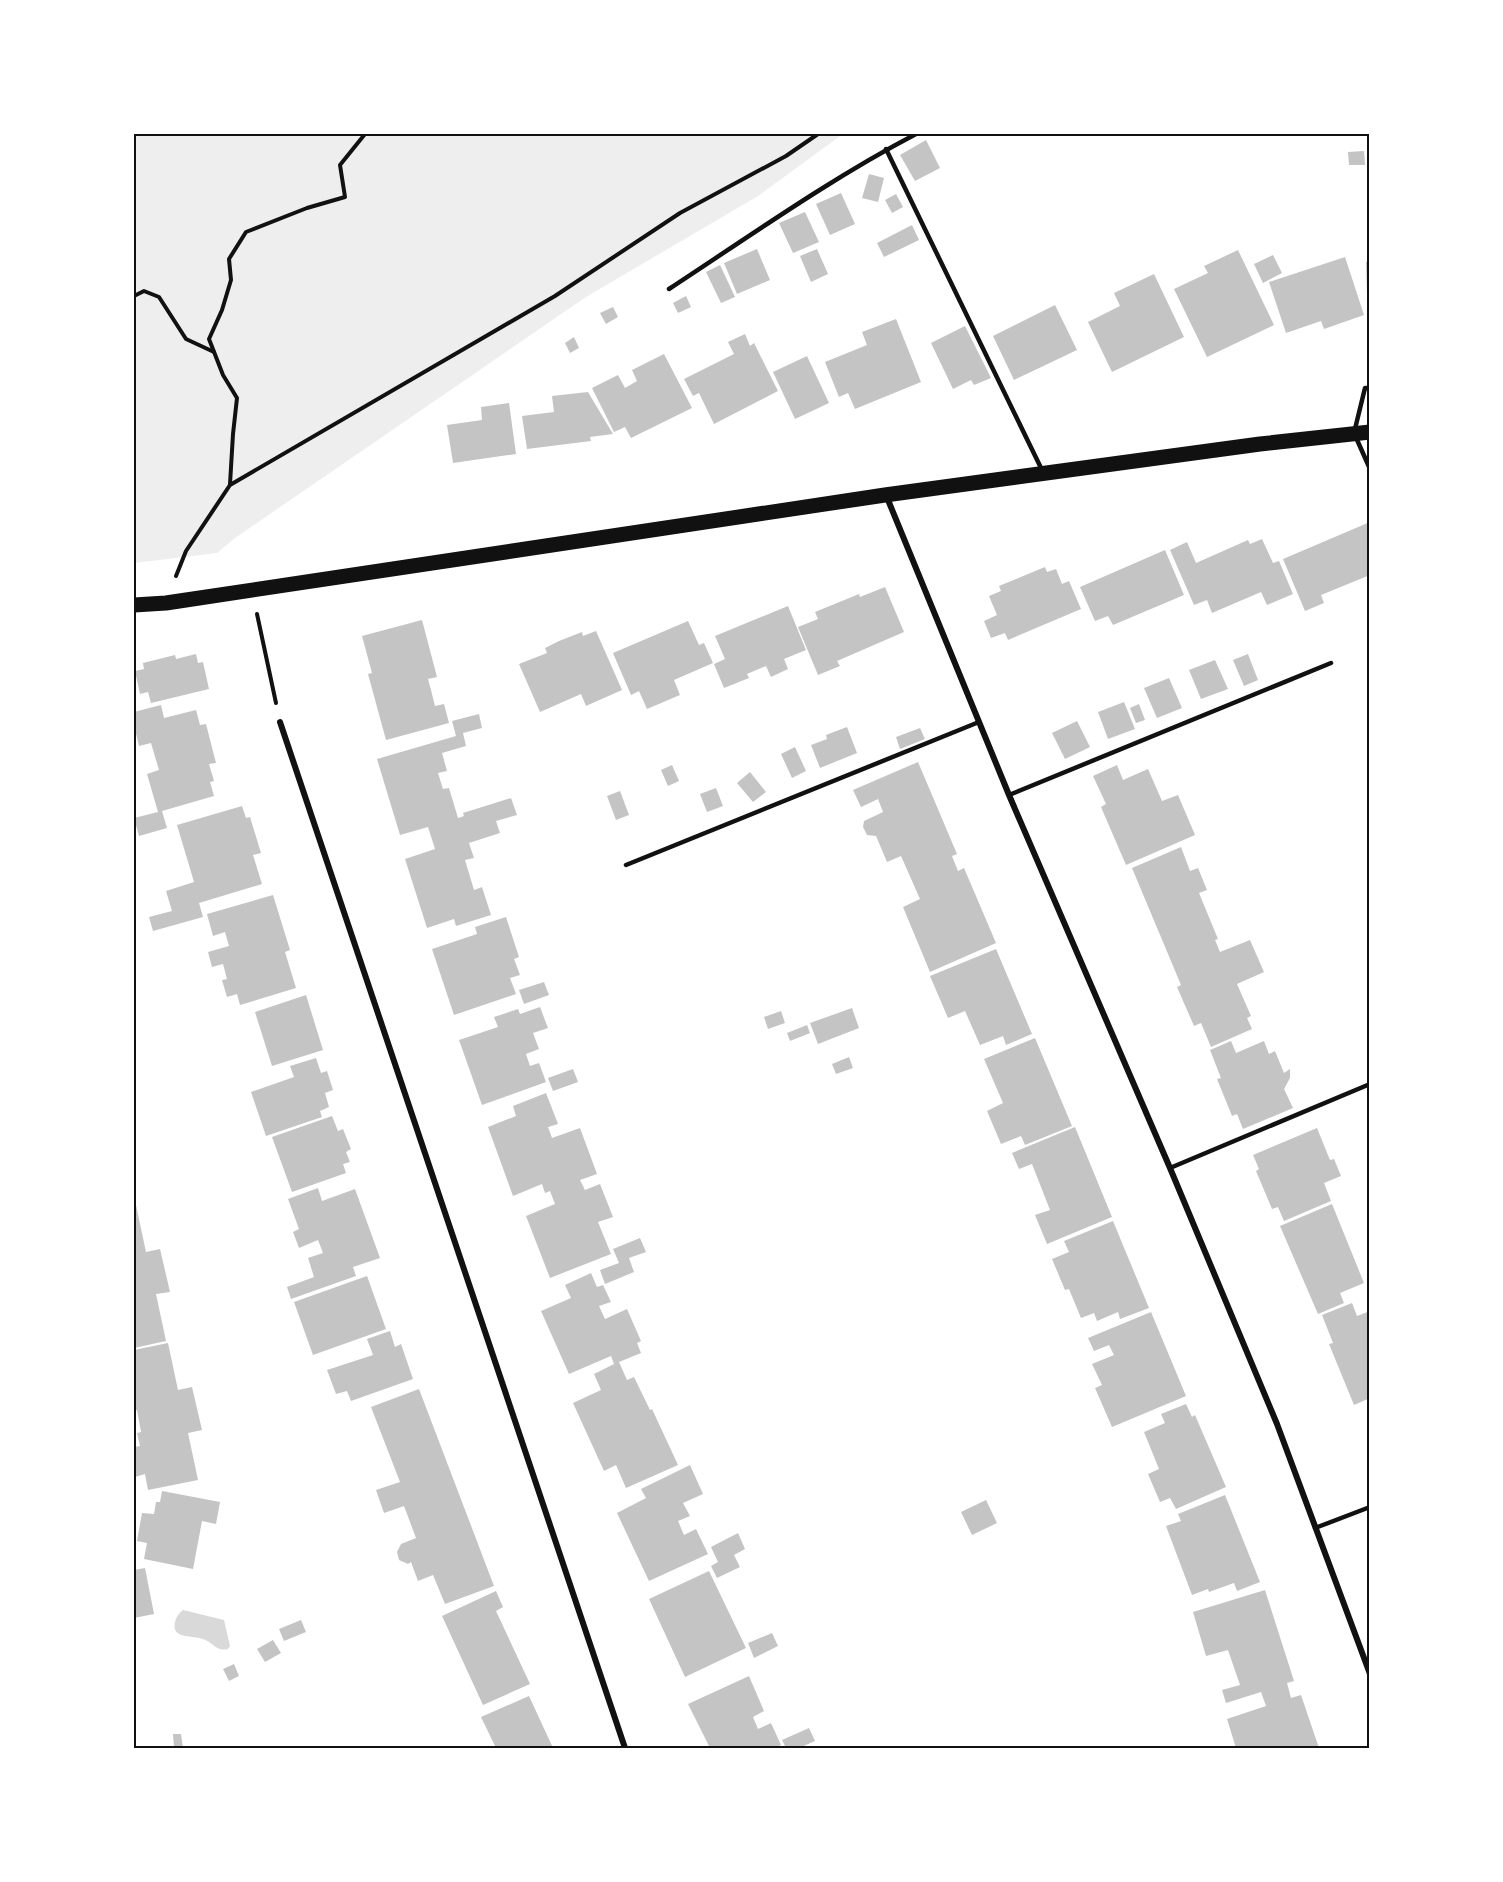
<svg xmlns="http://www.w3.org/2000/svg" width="1503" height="1882" font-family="'IBM Plex Serif',serif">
<rect width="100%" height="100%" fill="#fff"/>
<polygon fill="#eee" points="134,134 843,134 758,196 586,297 235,538 217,553 134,563"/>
<path fill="#d9d9d9" d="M 183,1610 L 224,1620 L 230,1646 L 228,1649 C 216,1652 213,1642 203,1639 C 191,1635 171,1639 175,1622 C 177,1616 178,1614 183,1610 Z"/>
<g fill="#c4c4c4">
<polygon points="926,140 940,168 915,181 900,155"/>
<polygon points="1364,151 1365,165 1349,165 1348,152"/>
<polygon points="869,174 884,178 878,202 862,198"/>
<polygon points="841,193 855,224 830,235 816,204"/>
<polygon points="896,194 903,207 892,213 885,200"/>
<polygon points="805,212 819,242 793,253 779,223"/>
<polygon points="912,225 919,240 884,257 877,243"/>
<polygon points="757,249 770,280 737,294 724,263"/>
<polygon points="817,249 828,274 811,282 800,256"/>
<polygon points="1238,250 1274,325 1207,357 1174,289 1208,273 1204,266"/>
<polygon points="1273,255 1282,273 1263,283 1254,264"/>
<polygon points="1345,257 1364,315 1324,329 1321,321 1286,333 1269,282"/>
<polygon points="1366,262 1370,262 1370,294 1367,294"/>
<polygon points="720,265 735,297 721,303 706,272"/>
<polygon points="1154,274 1184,337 1112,372 1088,322 1120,306 1114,293"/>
<polygon points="686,296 691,307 678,313 673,303"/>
<polygon points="1055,305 1077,350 1014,380 993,336"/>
<polygon points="613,307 618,317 606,324 600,313"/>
<polygon points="896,319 921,382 855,409 848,393 839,397 825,362 867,345 862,332"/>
<polygon points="965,326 991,378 974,385 971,380 953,389 931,343"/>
<polygon points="745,334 750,346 754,343 778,391 714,424 699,393 693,396 684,379 734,354 728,342"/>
<polygon points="574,337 579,348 570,353 565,343"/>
<polygon points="664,354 692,408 631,438 625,427 614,432 592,388 618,375 625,388 637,381 632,370"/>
<polygon points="807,356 829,403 795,419 773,372"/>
<polygon points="588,392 613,434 590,437 591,441 527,449 522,416 554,412 552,396"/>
<polygon points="509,403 516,454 453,463 447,425 482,420 481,407"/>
<polygon points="1370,522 1370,575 1321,595 1324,603 1305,611 1283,559"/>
<polygon points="1262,539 1273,563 1279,561 1293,594 1267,605 1261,592 1212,613 1207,600 1194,605 1170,550 1187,542 1196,563 1248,540 1250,544"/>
<polygon points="1165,550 1184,595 1113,625 1108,616 1095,621 1080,587"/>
<polygon points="1045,567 1047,572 1056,569 1062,584 1069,581 1081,609 1008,640 1005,633 991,638 984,621 997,615 989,596 1001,591 999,586"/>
<polygon points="885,587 904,632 837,661 840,666 818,675 798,627 818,619 815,612 859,594 860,597"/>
<polygon points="788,606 806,650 784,659 788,669 771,677 766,666 747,674 749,678 724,688 714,664 725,659 715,636"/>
<polygon points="422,620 437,677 428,679 431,690 435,706 444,704 449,723 386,740 368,674 372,673 362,636"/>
<polygon points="688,621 699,645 704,643 713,663 674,680 680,695 647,709 639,691 631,695 613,653"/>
<polygon points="596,631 622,690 586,706 581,694 540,712 519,664 547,653 545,648 559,641 582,632 583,636"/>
<polygon points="196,654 198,663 203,662 209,689 151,703 148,692 140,694 135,671 144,669 143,663 175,655 176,659"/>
<polygon points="1248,654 1258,680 1244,686 1233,660"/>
<polygon points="1215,660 1228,689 1201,699 1189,670"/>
<polygon points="1169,678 1182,708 1157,718 1144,688"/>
<polygon points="1124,702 1135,729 1108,739 1098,712"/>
<polygon points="1139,704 1145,720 1136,723 1130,708"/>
<polygon points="161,705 164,718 196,710 200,725 206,724 216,763 209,764 214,781 210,782 214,796 162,811 167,828 139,836 134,818 158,812 147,774 159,770 151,743 139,746 134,725 134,712"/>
<polygon points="479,714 482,728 463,733 466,746 442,753 447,771 438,773 443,789 449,788 458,818 464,816 463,813 511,798 517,815 496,821 500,833 469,843 474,858 465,860 474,890 482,887 491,915 456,926 454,919 427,928 405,859 435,849 428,827 400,835 377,759 456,736 452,721"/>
<polygon points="1077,721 1090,747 1065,759 1052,733"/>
<polygon points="847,727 857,753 820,768 811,745 827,739 826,735"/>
<polygon points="920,728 925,739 900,749 896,737"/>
<polygon points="795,747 806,771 792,778 781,754"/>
<polygon points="918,762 957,854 952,856 958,871 964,868 996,943 930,972 903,907 920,899 901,856 887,862 876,836 867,835 863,827 864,821 883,812 878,799 861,807 853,790"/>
<polygon points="672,765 679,781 668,786 661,770"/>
<polygon points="1117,765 1123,780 1148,769 1162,801 1178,795 1195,835 1126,865 1101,807 1106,804 1093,776"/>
<polygon points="750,772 766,792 753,802 737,783"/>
<polygon points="716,788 723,806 707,812 700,794"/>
<polygon points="620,791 629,815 616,820 607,796"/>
<polygon points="242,806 246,818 250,817 261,853 253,855 262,884 199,903 203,917 153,931 149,917 172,911 166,891 194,882 177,825"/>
<polygon points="1181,847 1190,871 1198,868 1207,890 1199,893 1218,939 1215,940 1220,952 1250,940 1264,972 1237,984 1251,1016 1247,1018 1252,1029 1211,1047 1201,1023 1194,1026 1177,987 1181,985 1132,868"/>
<polygon points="273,895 290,950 285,952 296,988 240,1005 237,994 227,997 222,980 227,979 223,964 212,967 208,952 229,946 225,932 213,936 207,914"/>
<polygon points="506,917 519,957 514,959 520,975 510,978 516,994 454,1015 432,949 477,934 475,927"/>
<polygon points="996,949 1032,1034 1006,1045 1003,1036 980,1045 965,1011 948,1018 930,976"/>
<polygon points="544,982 549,995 524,1004 519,990"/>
<polygon points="306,995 323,1050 272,1066 255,1012"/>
<polygon points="540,1007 548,1028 533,1033 539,1049 526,1054 530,1066 539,1063 546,1082 482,1105 459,1040 498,1027 494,1017 518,1009 520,1014"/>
<polygon points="852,1008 859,1028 818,1044 810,1023"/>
<polygon points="781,1011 785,1023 768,1029 764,1017"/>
<polygon points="807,1025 810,1033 790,1041 787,1033"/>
<polygon points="1035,1038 1072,1126 1025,1145 1021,1136 1001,1144 987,1111 1003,1103 984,1059"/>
<polygon points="1231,1041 1236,1053 1264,1041 1269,1054 1275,1051 1284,1073 1290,1069 1290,1078 1284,1089 1293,1108 1243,1129 1237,1114 1232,1116 1217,1079 1221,1078 1210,1050"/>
<polygon points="849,1057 853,1068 836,1074 832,1064"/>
<polygon points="316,1058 321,1073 327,1071 333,1090 325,1093 329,1107 320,1111 322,1117 266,1136 251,1092 294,1077 290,1066"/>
<polygon points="573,1069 578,1082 553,1091 548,1078"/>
<polygon points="546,1093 558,1124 548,1127 552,1138 580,1128 597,1174 580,1180 585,1190 600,1184 613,1217 598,1222 611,1254 550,1278 526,1216 555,1204 550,1191 545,1193 542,1184 513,1196 488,1127 516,1116 513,1106"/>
<polygon points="332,1116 338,1131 343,1129 351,1149 346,1152 350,1162 343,1164 346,1173 292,1192 272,1137"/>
<polygon points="1075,1127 1112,1217 1047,1244 1035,1215 1050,1210 1032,1164 1019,1169 1012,1153"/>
<polygon points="1317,1128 1330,1160 1334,1159 1341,1176 1324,1183 1331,1201 1284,1221 1278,1207 1272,1209 1256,1171 1259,1169 1253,1155"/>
<polygon points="318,1188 322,1201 355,1189 380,1258 353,1267 356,1276 291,1299 287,1287 314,1277 308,1258 323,1253 318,1240 299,1248 293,1232 299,1229 288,1199"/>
<polygon points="1332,1204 1364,1283 1340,1293 1344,1303 1318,1314 1280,1226"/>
<polygon points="134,1205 136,1205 146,1252 160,1249 170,1292 156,1294 166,1341 134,1348"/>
<polygon points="1113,1221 1149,1308 1120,1319 1118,1312 1097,1321 1094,1313 1081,1318 1069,1289 1065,1290 1052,1259 1069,1252 1064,1241"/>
<polygon points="640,1238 646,1252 629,1258 634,1272 605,1284 600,1270 619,1263 613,1249"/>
<polygon points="591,1273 597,1287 603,1285 611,1302 599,1306 605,1319 627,1309 641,1341 637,1343 641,1353 619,1362 627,1380 634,1377 650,1410 652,1409 678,1465 626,1488 616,1465 604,1471 573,1403 601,1390 594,1374 614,1364 611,1356 569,1374 541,1311 571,1298 565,1285"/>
<polygon points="367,1276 386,1329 313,1355 294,1302"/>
<polygon points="1352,1303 1357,1316 1370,1311 1370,1398 1354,1405 1329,1344 1333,1343 1322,1315"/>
<polygon points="1151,1312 1186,1396 1112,1427 1095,1388 1102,1385 1092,1364 1114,1355 1109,1345 1094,1351 1088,1338"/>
<polygon points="390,1331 395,1347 401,1344 413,1379 351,1401 347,1391 336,1394 327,1370 373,1355 367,1339"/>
<polygon points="168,1343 178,1390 192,1387 202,1430 188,1433 198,1480 148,1490 145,1474 135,1477 134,1469 134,1447 140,1446 137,1433 141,1432 137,1410 134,1411 134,1350"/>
<polygon points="419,1389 494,1586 445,1604 433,1575 418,1581 411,1562 408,1564 399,1560 397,1552 401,1544 416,1538 404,1506 384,1513 376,1490 400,1482 371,1407"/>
<polygon points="1186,1404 1192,1417 1195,1415 1226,1487 1176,1509 1170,1498 1160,1502 1148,1474 1159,1469 1144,1432 1165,1423 1161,1414"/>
<polygon points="690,1465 703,1494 683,1503 690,1516 678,1521 684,1535 696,1529 708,1554 649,1581 617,1513 646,1498 641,1489"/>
<polygon points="162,1491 220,1502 216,1524 202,1521 193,1569 144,1559 147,1543 137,1541 142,1513 154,1514 156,1502 160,1502"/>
<polygon points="1225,1495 1260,1582 1237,1591 1234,1583 1209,1592 1208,1589 1192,1595 1166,1526 1181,1521 1178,1514"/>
<polygon points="986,1500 997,1523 972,1535 961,1512"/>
<polygon points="738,1533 745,1549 734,1555 740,1567 717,1578 711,1566 718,1562 711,1547"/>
<polygon points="145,1568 154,1614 134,1618 134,1570"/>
<polygon points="709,1571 746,1648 685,1677 649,1599"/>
<polygon points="1265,1590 1294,1681 1287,1683 1291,1698 1301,1695 1319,1748 1236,1748 1227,1719 1266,1706 1261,1692 1226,1703 1222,1690 1240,1685 1228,1650 1206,1656 1193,1612"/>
<polygon points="496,1591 503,1607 496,1611 530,1684 483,1705 442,1616"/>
<polygon points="301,1620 306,1632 284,1641 279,1629"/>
<polygon points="772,1633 778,1646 754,1658 748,1643"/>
<polygon points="273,1640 281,1653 265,1662 257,1649"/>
<polygon points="234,1664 239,1676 229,1681 223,1669"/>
<polygon points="749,1676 764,1711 753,1717 758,1729 771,1723 781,1745 774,1748 710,1748 688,1704"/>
<polygon points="529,1696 553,1748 496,1748 481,1717"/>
<polygon points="809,1728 815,1741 799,1748 786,1748 782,1740"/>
<polygon points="173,1734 181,1734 183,1748 174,1748"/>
</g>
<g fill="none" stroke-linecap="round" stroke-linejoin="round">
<g stroke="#111" stroke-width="4">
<polyline points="134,296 144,291 159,297 186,339 214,352"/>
<polyline points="230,484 233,434 237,398 223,375 209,339 222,310 231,280 229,259 246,232 307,208 345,197 340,165 365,134"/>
<polyline points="176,576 186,551 230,485 555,296 680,213 786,156 818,134"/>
<polyline points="257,614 276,703"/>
</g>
<g stroke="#111" stroke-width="4.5">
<polyline points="886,149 1042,470"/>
<path d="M 669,289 C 750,236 830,179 916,134"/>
<polyline points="1370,388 1365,388 1354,433 1370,469"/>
<polyline points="1009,795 1331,663"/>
<polyline points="626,865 979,722"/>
<polyline points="1170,1168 1370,1084"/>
<polyline points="1315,1528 1370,1507"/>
</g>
<g stroke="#111" stroke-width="6">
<polyline points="886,495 1009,795 1170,1168 1277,1424 1370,1674"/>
<polyline points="280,722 625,1748"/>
</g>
<polyline stroke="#111" stroke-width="15" points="134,605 166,603 885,495 1260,444 1370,432"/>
</g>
<rect width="1503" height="1882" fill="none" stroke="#ffffff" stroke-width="270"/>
<rect x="135" y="135" width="1233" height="1612" fill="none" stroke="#111" stroke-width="2"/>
</svg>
